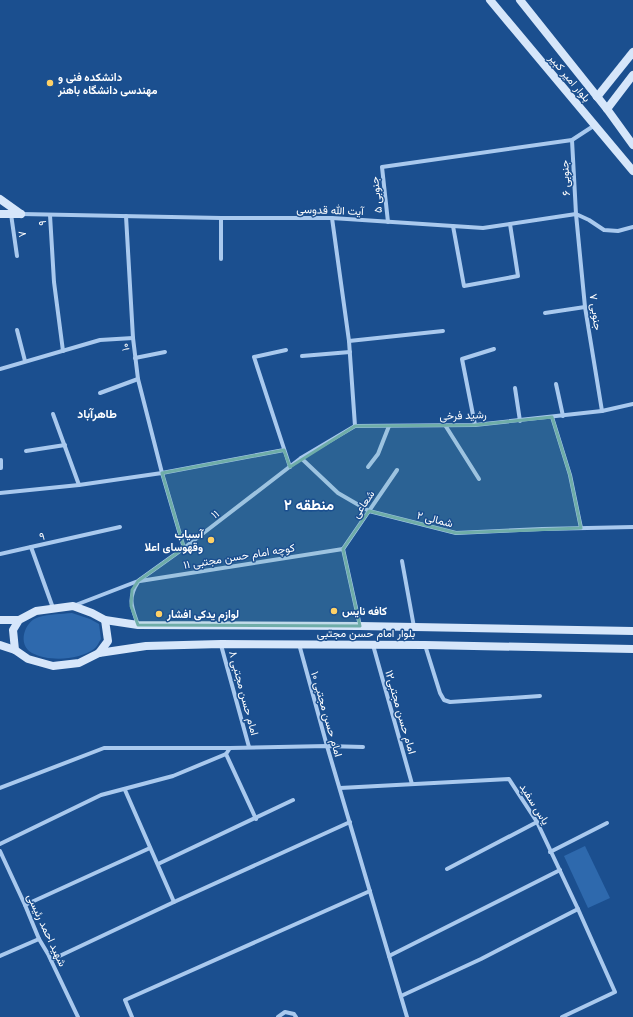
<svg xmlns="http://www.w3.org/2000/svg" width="633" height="1017" font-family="'DM Sans',Vazirmatn,sans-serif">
<rect width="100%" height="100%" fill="#1b4f8f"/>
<g fill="#2e69ad">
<path d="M 72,613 L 90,619 L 99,624 L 101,639 C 99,642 97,647 94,649 C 79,660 49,662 32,653 C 17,645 24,621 39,617 C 49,614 61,614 72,613 Z"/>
<polygon points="585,846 610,898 588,908 564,856"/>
</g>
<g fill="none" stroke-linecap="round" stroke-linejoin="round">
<g stroke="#a9c9ee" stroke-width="4">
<polyline points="572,140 576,214 585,307 602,411"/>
<polyline points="11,214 17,256"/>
<polyline points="21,214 221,218 332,218 483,228 576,214 589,220 604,230 618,231 633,227"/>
<polyline points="50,215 54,282 63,351"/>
<polyline points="126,216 133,338 138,379 162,473 184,548"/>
<polyline points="332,218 349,341 355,426"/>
<polyline points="388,222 382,167 572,140 595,125"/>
<polyline points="453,226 464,286 518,276 510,224"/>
<polyline points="221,259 221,218"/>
<polyline points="545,313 585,307"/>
<polyline points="17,330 25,361"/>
<polyline points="349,341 443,331"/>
<polyline points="286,350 254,357 290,467"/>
<polyline points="302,356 350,352"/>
<polyline points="135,358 165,352"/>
<polyline points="0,369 100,340 133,338"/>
<polyline points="556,384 563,416"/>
<polyline points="515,388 520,421"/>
<polyline points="100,393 138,379"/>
<polyline points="53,414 79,485"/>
<polyline points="552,417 570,475 581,528"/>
<polyline points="445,425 479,479"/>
<polyline points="475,425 462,359 494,349"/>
<polyline points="26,451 65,445"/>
<polyline points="301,458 338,493 369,511 456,533 542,529 633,527"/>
<polyline points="368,467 378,454 389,426"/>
<polyline points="0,468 1,468 1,460"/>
<polyline points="0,493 79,485 162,473 284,450"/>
<polyline points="343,549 397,470"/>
<polyline points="343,549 360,626"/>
<polyline points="0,554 31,547"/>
<polyline points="402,561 414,627"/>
<polyline points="140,581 343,549"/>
<path d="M 138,582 C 127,599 132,607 138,625"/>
<polyline points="73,606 138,581 184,548 301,458 355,426 475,425 602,411 633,404"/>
<polyline points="53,608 31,547 120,527"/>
<polyline points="299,644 327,746 407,1017"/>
<polyline points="221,645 249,747"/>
<polyline points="373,645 412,784"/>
<polyline points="425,645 440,693 444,700 450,702 540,696"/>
<polyline points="226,754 256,819"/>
<polyline points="0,788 104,748 230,748 327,746 363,747"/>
<polyline points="340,788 509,779 537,822 578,909 615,992 562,1017"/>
<polyline points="125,790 174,902"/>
<polyline points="0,844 101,795 173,776 226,754 230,748"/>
<polyline points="0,851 25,905 39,939 48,954 78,1017"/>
<polyline points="550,852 607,823"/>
<polyline points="158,864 293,800"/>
<polyline points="447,869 537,822"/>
<polyline points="25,905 150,848"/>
<polyline points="0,956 39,939"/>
<polyline points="389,956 560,870"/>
<polyline points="51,960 174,902 350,822"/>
<polyline points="401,996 481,959 578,909"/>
<polyline points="132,1017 125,1000 370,891"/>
<polyline points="278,1017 285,1012 294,1014 296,1017"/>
</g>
<g stroke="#d6e6fa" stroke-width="8">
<polyline points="490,0 633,171"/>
<polyline points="520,0 607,109 633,145"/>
<polyline points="597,97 633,52"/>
<polyline points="607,109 633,75"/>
<polyline points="0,199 21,214"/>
<polyline points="0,214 21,214"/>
<polyline points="0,620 19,620 36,611 73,606 92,613 105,620 108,641 99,653 79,663 53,666 28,659 15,650 13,630 19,620"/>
<polyline points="105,620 138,625 360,626 633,631"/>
<polyline points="0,645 15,650"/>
<polyline points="99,653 146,646 221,644 425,645 633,649"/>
</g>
</g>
<path fill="#6fada8" fill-opacity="0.2" stroke="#6fada8" stroke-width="3" stroke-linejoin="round" d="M 552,417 L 570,475 L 581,528 L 456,533 L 369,511 L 343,549 L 360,626 L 138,625 L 131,606 L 132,590 L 138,581 L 184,548 L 162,473 L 284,450 L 290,467 L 355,426 L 475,425 Z"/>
<g fill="#ffd166" stroke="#1b4f8f" stroke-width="1.5">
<circle cx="50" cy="83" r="4"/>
<circle cx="211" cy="540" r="4"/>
<circle cx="334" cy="611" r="4"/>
<circle cx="159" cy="614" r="4"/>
</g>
<g text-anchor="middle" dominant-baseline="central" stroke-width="3" stroke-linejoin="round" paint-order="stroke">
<g font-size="11" font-weight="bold" fill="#fff" stroke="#1b4f8f" text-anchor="start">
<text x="58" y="77">دانشکده فنی و<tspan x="58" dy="13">مهندسی دانشگاه باهنر</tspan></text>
<text x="203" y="534" text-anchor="end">آسیاب<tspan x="203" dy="13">وقهوسای اعلا</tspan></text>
<text x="342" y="611">کافه نایس</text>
<text x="167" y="614">لوازم یدکی افشار</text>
</g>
<g font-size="11" fill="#fff" stroke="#1b4f8f">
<text transform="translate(570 78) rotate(50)">بلوار امیر کبیر</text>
<text transform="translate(565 178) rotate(-93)">۶ جنوبی</text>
<text transform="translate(376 195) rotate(-96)">۵ جنوبی</text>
<text transform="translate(330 210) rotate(2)">آیت الله قدوسی</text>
<text transform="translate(42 223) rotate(-93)">۹</text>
<text transform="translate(23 234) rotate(82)">۸</text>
<text transform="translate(596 312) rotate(82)">۷ جنوبی</text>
<text transform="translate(125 347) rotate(-97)">۱۰</text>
<text transform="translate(463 415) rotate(-2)">رشید فرخی</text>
<text transform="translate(363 504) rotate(-55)">شعاعی</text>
<text transform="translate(215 514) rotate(-37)">۱۱</text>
<text transform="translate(435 519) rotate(14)">۲ شمالی</text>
<text transform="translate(42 536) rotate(-13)">۹</text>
<text transform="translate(239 556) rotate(-9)">کوچه امام حسن مجتبی ۱۱</text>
<text x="366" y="633">بلوار امام حسن مجتبی</text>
<text transform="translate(244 693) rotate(75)">امام حسن مجتبی ۸</text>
<text transform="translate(401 712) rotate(74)">امام حسن مجتبی۱۲</text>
<text transform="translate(327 714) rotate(74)">امام حسن مجتبی ۱۰</text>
<text transform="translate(535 804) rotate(58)">یاس سفید</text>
<text transform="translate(47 930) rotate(65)">شهید احمد رئیسی</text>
</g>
<g font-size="12" font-weight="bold" fill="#fff" stroke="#1b4f8f">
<text x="97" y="414">طاهرآباد</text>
</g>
<g font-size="15" font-weight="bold" fill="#fff" stroke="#1b4f8f">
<text x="309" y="505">منطقه ۲</text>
</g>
</g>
</svg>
